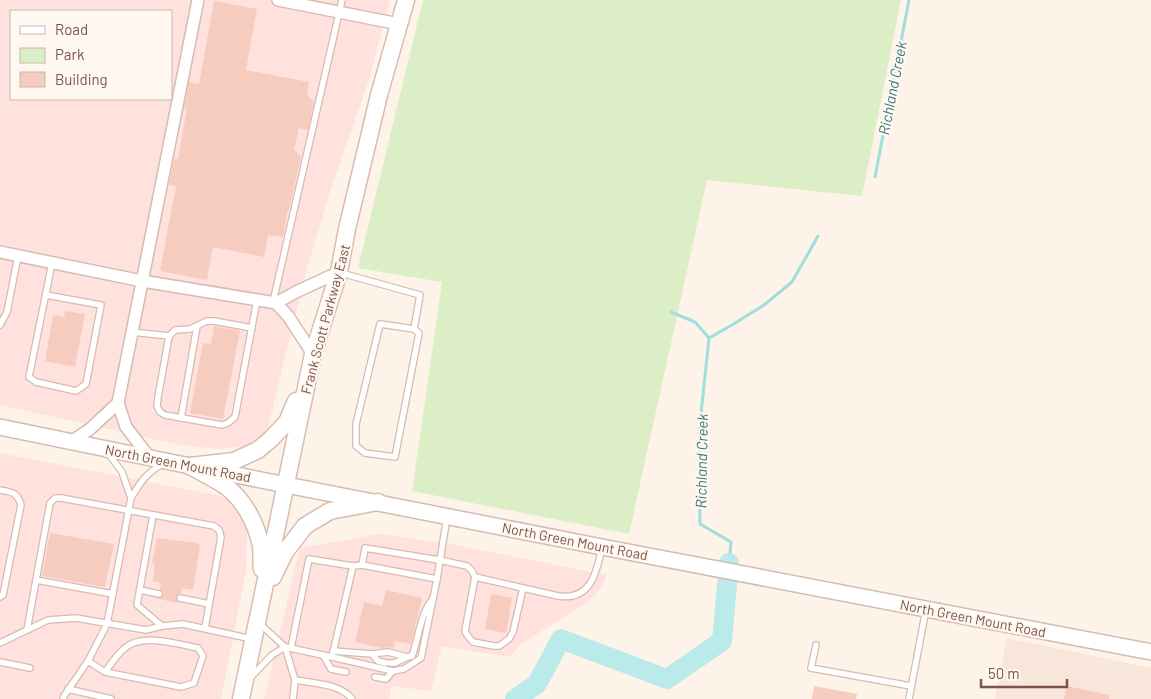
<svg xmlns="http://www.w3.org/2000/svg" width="1151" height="699" font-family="Barlow,sans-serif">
<rect width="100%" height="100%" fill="#fef3e9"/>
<polygon fill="#f9e6da" points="1007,638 1151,668 1151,699 995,699"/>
<g fill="#ffe2dd" fill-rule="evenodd">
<path d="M 0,0 L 390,0 L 370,77 L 329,195 L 306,272 L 267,431 L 260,440 L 245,446 L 219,449 L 180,445 L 0,405 ZM 11,11 L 171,11 L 171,99 L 11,99 Z"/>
<polygon points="0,453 221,496 236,505 242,515 247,531 246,571 221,699 0,699"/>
<polygon points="379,534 451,544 607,575 601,588 588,602 521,644 510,657 442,646 431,691 392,686 389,699 264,699 300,548"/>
</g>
<polygon fill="#dceec5" points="423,0 901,0 862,196 707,180 629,534 412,491 442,282 358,268"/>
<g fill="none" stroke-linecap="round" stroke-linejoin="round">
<g stroke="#a0dddd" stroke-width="3">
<polyline points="875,177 909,0"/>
<polyline points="671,312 695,322 709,338"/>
<polyline points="709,338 699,433 700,524 731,542 729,563"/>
<polyline points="709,338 732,325 764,305 792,282 818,236"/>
</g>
<polyline stroke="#bbeaea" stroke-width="20" points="515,699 537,684 561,639 667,679 722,641 729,563"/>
</g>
<g fill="#f6ccbe">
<polygon points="214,1 257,9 246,70 309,82 307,95 314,102 308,130 299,128 294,149 301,157 289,209 288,209 283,237 268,235 264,257 213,247 207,280 160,271 176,186 169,185 174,159 178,159 187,109 184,109 189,82 199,84"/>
<polygon points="65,311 85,314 75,367 45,361 53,315 64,317"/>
<polygon points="214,326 240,331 223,419 190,413 203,343 211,344"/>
<polygon points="50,533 114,544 105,587 42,576"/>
<polygon points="157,538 198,543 200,546 193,590 182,588 181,593 178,594 176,597 176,600 179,603 158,599 162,597 164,594 162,591 160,589 161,583 153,581 155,564 152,563"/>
<polygon points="386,590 422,598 411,644 395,641 393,649 388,647 382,648 355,642 364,602 382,606"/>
<polygon points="491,594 512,598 506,633 485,629"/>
<polygon points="814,686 857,694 856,699 812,699"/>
<polygon points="1067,686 1109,695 1109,699 1064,699"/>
</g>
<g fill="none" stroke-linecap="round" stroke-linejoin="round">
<defs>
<g id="service">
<polyline points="341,273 420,295 414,329"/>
<polyline points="46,295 101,305 86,384 76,391 36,382 29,377 52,263"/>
<polyline points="273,302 342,0"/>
<polygon points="380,324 414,329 419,333 395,457 365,453 356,446 356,424"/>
<polyline points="0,325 7,312 18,256"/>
<polyline points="132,332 169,336 158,397 157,406 160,412 165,415 222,425 228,423 235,417 257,300"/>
<polyline points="169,336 175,330 190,329 207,321 214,321 252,328"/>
<polyline points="181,418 197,326"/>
<polyline points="108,453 122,472 131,498"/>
<path d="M 0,490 C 12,492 17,492 21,505 L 3,595 L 0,597"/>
<polyline points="153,515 137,605 162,626"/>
<polyline points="362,565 365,548 439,560 467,566 472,571 475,577 465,631 467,635 473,642 494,646 499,646 509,639 513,632 523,588"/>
<path d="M 475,577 L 558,596 C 591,601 597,572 602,547"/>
<polyline points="140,590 159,594"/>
<polyline points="113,594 36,580 50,503 55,498 61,498 214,526 219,530 221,537 205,628"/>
<polyline points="180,598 209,604"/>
<polyline points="259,623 285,647 295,680 293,699"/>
<polyline points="27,630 36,580"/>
<polyline points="0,643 48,620 76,618 146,630 162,626 183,624 252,639"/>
<polyline points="816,645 811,668 911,686"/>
<polyline points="291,648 309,559 353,566"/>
<path d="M 333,651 L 372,654 L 388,652 L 407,657 L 412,656 C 419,637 420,615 432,600"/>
<polyline points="372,654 378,661 386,663"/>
<polyline points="323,655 331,669 346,672"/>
<polyline points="332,657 393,671 404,669 421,658 437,579"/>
<path d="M 88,661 L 105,672 L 181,687 L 194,683 L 203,656 L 198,648 C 178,644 142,633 125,648 C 117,654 111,664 105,672"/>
<polyline points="0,662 30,668"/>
<polyline points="390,663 395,663 407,657"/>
<polyline points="375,677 386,679 393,671"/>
<polyline points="250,678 272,655 285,647 332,657 353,566 362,565 437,579 447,517"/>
<path d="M 295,680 C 313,683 341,684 352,699"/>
<polyline points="68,689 111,699"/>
<path d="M 63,699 L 64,696 L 88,661 L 107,624 L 131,498 C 141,481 145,475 162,464"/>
<polyline points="909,699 926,609"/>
</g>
<g id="minor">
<polyline points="278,0 399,24"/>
<polyline points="0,252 142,281 276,303 288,316 313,354"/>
<polyline points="276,303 294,293 339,272"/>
<polyline points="71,442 90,429 118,403"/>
<polyline points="150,458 126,427 118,403 198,0"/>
</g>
<polyline id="tertiary" points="0,427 190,466 602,547 1151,652"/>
<g id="secondary">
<polyline points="190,466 234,461 258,450 271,439 287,422 296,401"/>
<path d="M 190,466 C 201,472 213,478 224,485 C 244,499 256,523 261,546 C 262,554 261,562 262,569"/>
<polyline points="273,577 285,552 305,526 330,511 378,502"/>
<polyline points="241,699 313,354 339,272 347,229 379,95 406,0"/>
</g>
</defs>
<use href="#service" stroke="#d5bbb0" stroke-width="8"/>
<use href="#minor" stroke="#d5bbb0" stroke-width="14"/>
<use href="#tertiary" stroke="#d5bbb0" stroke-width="18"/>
<use href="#secondary" stroke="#dabcaf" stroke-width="19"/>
<use href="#service" stroke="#fff" stroke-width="5.5"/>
<use href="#minor" stroke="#fff" stroke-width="11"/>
<use href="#tertiary" stroke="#fff" stroke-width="15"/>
<use href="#secondary" stroke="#fff" stroke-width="16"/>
</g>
<g text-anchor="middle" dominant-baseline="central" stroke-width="4.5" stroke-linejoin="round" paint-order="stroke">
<g font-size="14" fill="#7c5449" stroke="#fff8f1">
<text transform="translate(325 319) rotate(-75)">Frank Scott Parkway East</text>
<text transform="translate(178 463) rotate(11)">North Green Mount Road</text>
<text transform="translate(575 541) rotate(11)">North Green Mount Road</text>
<text transform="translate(973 618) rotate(11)">North Green Mount Road</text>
</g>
<g font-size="15" font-style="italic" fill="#38797b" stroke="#fff8f1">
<text transform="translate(892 88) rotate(-79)">Richland Creek</text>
<text transform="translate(701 461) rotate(-89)">Richland Creek</text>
</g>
</g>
<rect x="10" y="10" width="162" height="90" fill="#fff8f1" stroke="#cbb6ae"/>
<rect x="20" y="26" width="25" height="8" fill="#ffffff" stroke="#cbb6ae"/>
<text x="55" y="35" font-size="15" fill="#7c5449">Road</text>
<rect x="20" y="48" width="25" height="15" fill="#dceec5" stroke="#cbb6ae"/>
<text x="55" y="60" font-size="15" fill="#7c5449">Park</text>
<rect x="20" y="72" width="25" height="15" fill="#f6ccbe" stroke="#cbb6ae"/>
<text x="55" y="85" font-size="15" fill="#7c5449">Building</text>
<path d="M981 679v8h86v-8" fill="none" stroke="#7c5449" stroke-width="2.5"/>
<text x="988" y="679" font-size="15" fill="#7c5449" stroke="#fff8f1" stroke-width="4" paint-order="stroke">50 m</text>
</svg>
